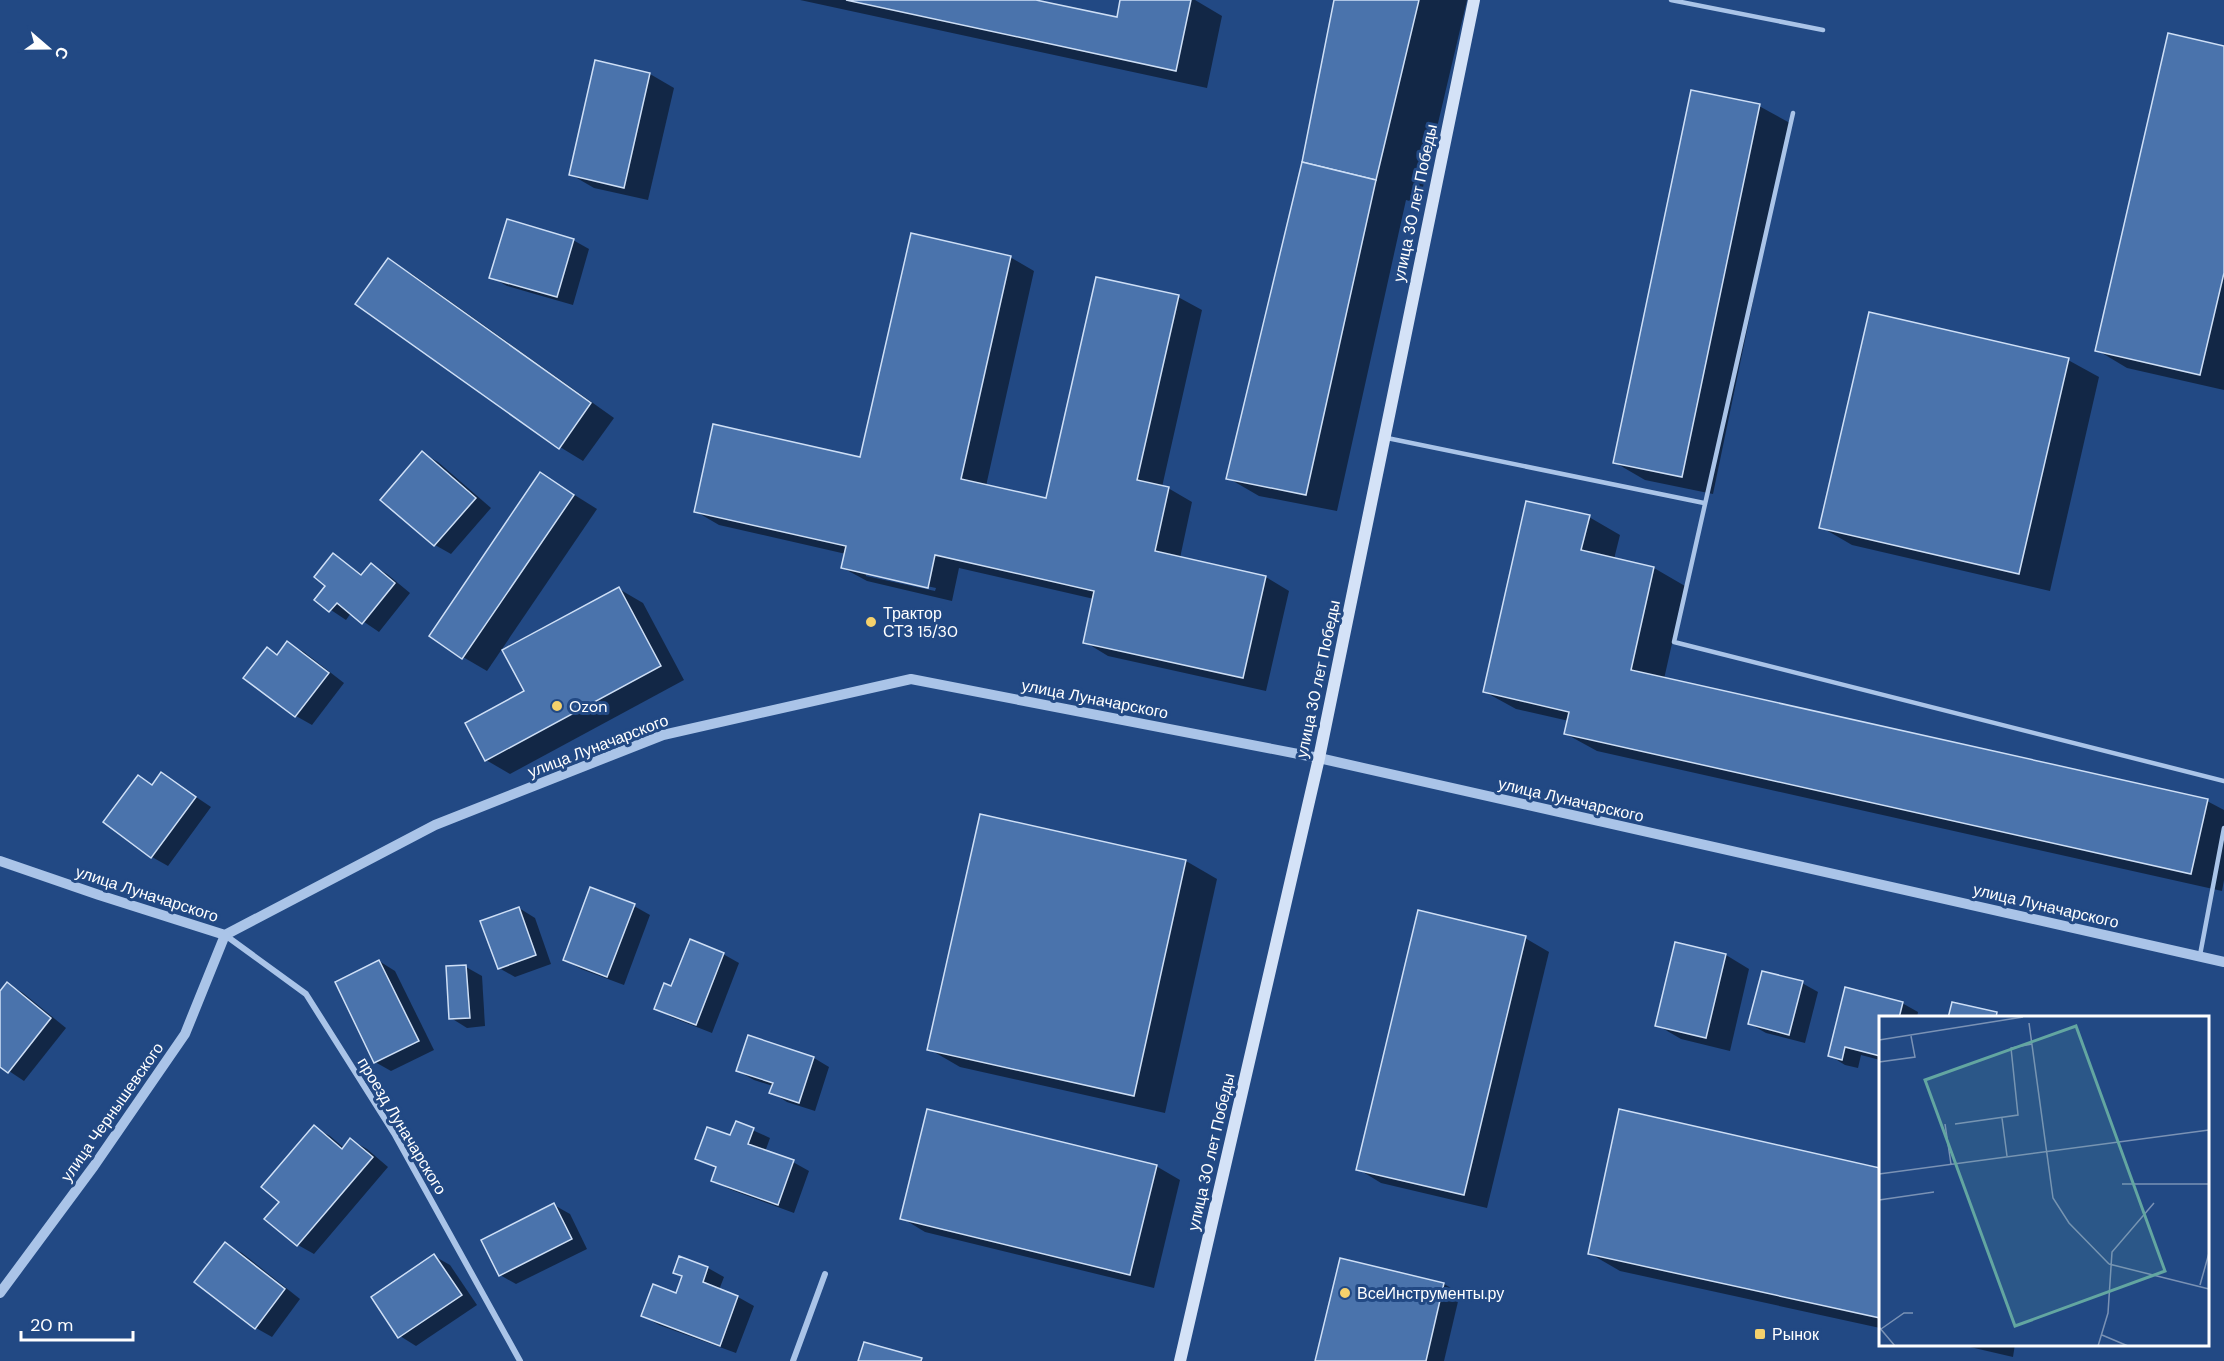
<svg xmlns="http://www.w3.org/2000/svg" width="2224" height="1361" font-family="'DM Sans',sans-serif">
<rect width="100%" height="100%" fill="#224984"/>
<g fill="#0007" fill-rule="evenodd">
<polygon points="800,0 1028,0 1118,19 1122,0 1195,0 1222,16 1207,88"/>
<polygon points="1335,0 1467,0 1419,204 1406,200 1337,511 1259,496 1228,478 1303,162"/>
<polygon points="2224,47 2224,390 2127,368 2097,350"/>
<polygon points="597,61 650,74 674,88 648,200 594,188 570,174"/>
<polygon points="1759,106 1790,123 1713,494 1645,480 1614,462"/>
<polygon points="573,240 589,249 573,305 507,286 491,277"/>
<path d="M 1010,257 L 1034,271 L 986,486 L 1047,500 L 1178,297 L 1202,310 L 1162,487 L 1168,488 L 1192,502 L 1180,558 L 1266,577 L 1289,591 L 1266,691 L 1108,656 L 1085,642 L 1094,599 L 959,568 L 952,601 L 867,581 L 843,568 L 846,554 L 719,525 L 695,511 L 862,459 ZM 866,573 L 936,588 L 935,591 L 866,576 Z"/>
<polygon points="388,260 412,274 614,418 583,461 560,447"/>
<polygon points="2068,360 2099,377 2050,591 1852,545 1821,527"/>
<polygon points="422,453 438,462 491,508 451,554 435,545 382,500"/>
<polygon points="541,474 597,509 487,671 463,657"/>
<polygon points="1589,517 1620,535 1614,559 1654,568 1685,586 1664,679 2207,801 2224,810 2224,880 2222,891 1597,751 1566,734 1569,721 1516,709 1485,692"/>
<polygon points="334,555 363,575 371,565 387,574 410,593 379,632 351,613 346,620 316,600 328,586"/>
<polygon points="619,589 643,603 684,680 510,774 486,760 526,692"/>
<polygon points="288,643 304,652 344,683 312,725 296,716 278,656"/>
<polygon points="162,774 211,807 168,866 152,857 105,822 153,786"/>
<polygon points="981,816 1186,861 1217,879 1165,1113 960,1067 929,1049"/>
<polygon points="634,906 650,915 624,985 581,969 565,960"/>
<polygon points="519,908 535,918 551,964 515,977 499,968"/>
<polygon points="1525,938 1549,952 1487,1208 1381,1183 1358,1169"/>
<polygon points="723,954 739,963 712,1033 671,1017 656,1008 672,988"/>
<polygon points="1726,955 1749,969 1730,1051 1681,1039 1657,1025"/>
<polygon points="379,961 395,971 434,1050 391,1071 375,1062"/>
<polygon points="466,967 482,976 485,1026 467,1028 451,1018"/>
<polygon points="1802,983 1818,992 1805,1043 1766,1033 1750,1024"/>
<polygon points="8,984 23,993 66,1028 24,1081 0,1065 0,994"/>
<polygon points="1846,989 1902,1003 1918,1012 1917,1018 1880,1018 1880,1060 1861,1055 1858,1068 1845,1065 1829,1055"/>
<polygon points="814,1058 829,1067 815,1111 787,1102 771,1092 773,1086 754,1080 738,1071"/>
<polygon points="1620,1111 1880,1170 1880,1328 1620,1271 1589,1253"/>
<polygon points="737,1123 770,1138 765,1152 793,1162 809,1171 794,1213 729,1189 713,1180 717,1169 697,1158 731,1137"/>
<polygon points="314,1127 330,1136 344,1148 351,1140 367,1149 388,1167 314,1254 298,1245 281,1202"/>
<polygon points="1156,1166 1180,1180 1154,1288 925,1232 902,1218"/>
<polygon points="554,1205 570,1214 587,1249 516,1284 500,1275"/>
<polygon points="226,1244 242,1253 300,1299 272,1337 256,1328"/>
<polygon points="434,1256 450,1265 477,1305 416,1346 400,1336"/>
<polygon points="680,1258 708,1268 724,1277 719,1290 738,1297 754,1306 736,1353 659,1325 643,1316 677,1295 684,1277 675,1272"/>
<polygon points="1341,1260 1444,1284 1460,1293 1444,1361 1317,1361"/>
<polygon points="1957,1344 2015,1344 2013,1357"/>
</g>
<g fill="#4a73ac" stroke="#cedff6" stroke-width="1.5">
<polygon points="846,0 1036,0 1117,17 1120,0 1191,0 1176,71"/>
<polygon points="1334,0 1419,0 1376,180 1302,162"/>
<polygon points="2168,33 2224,46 2224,273 2200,375 2095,351"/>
<polygon points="595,60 650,73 624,188 569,175"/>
<polygon points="1691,90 1760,104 1682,477 1613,463"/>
<polygon points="1302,162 1376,180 1306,495 1226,479"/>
<polygon points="507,219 574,239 557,297 489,278"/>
<polygon points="911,233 1011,256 961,479 1046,498 1096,277 1179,295 1137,480 1169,487 1155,551 1266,576 1243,678 1083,643 1094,591 935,555 928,588 841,568 846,546 694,512 713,424 860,457"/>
<polygon points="388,258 591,403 559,449 355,304"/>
<polygon points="1869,312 2069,358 2019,574 1819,528"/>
<polygon points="422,451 476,498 434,546 380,500"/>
<polygon points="540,472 574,495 462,659 429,636"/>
<polygon points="1526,501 1590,515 1581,550 1654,567 1631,670 2208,799 2191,874 1564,734 1569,712 1483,692"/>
<polygon points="333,553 361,575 371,563 395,583 362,624 337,603 329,612 314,600 325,586 314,577"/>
<polygon points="619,587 661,666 485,761 465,723 524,691 502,650"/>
<polygon points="287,641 329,673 295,717 243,678 267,647 277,655"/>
<polygon points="161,772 196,797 151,858 103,822 138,775 152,785"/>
<polygon points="980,814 1186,860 1134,1096 927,1050"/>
<polygon points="590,887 635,904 607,977 563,960"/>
<polygon points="519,907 536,955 498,969 480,921"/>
<polygon points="1418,910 1526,936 1464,1195 1356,1170"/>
<polygon points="690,939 724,953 696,1025 654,1009 664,983 671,986"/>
<polygon points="1675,942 1726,954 1706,1038 1655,1026"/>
<polygon points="379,960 419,1041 374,1063 335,982"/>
<polygon points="466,965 470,1018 449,1019 446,966"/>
<polygon points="1762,971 1803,981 1789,1035 1748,1024"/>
<polygon points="7,982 51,1018 8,1073 0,1067 0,991"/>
<polygon points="1845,987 1903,1002 1899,1018 1880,1018 1880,1056 1845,1047 1842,1060 1828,1056"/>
<polygon points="1952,1002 1997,1012 1996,1018 1948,1018"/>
<polygon points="748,1035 814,1057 799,1103 769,1093 773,1083 736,1071"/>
<polygon points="927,1109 1157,1165 1130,1275 900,1219"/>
<polygon points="1619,1109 1880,1168 1880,1318 1588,1254"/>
<polygon points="736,1121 754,1128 748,1144 794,1160 778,1205 711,1181 716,1167 695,1159 707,1127 730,1135"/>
<polygon points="314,1125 342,1149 350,1138 373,1157 297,1246 264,1219 279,1202 261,1187"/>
<polygon points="554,1203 572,1239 499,1276 481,1240"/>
<polygon points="225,1242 285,1289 255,1329 194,1282"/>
<polygon points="434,1254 462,1295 398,1338 371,1297"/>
<polygon points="679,1256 708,1267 703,1282 738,1296 720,1346 641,1316 653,1284 676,1293 682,1276 673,1273"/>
<polygon points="1340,1258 1444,1283 1426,1361 1315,1361"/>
<polygon points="864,1342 922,1358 921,1361 858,1361"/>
</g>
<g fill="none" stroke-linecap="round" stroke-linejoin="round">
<g stroke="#aac4e8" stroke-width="4.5">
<polyline points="1671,0 1823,30"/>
<polyline points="1793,113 1674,642 2224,781"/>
<polyline points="1387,438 1704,503"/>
<polyline points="2200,955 2224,828"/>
</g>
<g stroke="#aac4e8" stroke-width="6">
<polyline points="225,935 306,994 395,1135 520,1361"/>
<polyline points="793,1361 825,1274"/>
</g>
<g stroke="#aac4e8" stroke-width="10">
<polyline points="0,861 99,895 225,935 435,825 663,735 911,679 1319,758 2224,962"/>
<polyline points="0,1293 94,1166 185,1034 225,935"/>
</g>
<polyline stroke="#d4e2f7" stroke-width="12" points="1180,1361 1319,758 1474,0"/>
</g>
<g fill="#f5d16c" stroke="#224984" stroke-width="2">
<circle cx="871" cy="622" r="6"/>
<circle cx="557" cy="706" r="6"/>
<circle cx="1345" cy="1293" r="6"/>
<rect x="1754" y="1328" width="12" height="12" rx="3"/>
</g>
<g text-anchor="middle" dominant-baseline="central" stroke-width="6" stroke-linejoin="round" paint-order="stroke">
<g font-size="16" fill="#fff" stroke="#224984">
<text transform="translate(1415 203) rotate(-78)">улица 30 лет Победы</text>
<text transform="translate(1318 679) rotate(-78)">улица 30 лет Победы</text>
<text transform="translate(1095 699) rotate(11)">улица Луначарского</text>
<text transform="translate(598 746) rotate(-21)">улица Луначарского</text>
<text transform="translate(1571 800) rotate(13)">улица Луначарского</text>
<text transform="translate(147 894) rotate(18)">улица Луначарского</text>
<text transform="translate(2046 906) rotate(13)">улица Луначарского</text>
<text transform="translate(112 1112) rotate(-55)">улица Чернышевского</text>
<text transform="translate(402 1126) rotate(59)">проезд Луначарского</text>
<text transform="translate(1211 1152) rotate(-77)">улица 30 лет Победы</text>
</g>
<g font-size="16" fill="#fff" stroke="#224984" text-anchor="start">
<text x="883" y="613">Трактор<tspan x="883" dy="18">СТЗ 15/30</tspan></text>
<text x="569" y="706">Ozon</text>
<text x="1357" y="1293">ВсеИнструменты.ру</text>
<text x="1772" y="1334">Рынок</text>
</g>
</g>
<g transform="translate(1879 1016)">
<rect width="330" height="330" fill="#224984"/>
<path fill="none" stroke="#7a92b5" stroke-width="1.5" d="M 150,7 L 174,182 L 190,207 L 230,248M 0,24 L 144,1M 0,46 L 36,41 L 32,20M 123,102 L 128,140M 66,108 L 72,148M 76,108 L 139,99 L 132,32 L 153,28M 0,158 L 330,114M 243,168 L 330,168M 0,184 L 55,176M 230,248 L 330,273M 321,269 L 330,237M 0,311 L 16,330M 2,313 L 25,297 L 34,297M 223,319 L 249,330M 219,330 L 229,297 L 233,236 L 275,187"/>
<path fill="#63a6a1" fill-opacity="0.15" stroke="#63a6a1" stroke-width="3" d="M 197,10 L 286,255 L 136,310 L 46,64 Z"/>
<rect width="330" height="330" fill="none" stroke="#fff" stroke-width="3"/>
</g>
<g transform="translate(48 48) rotate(110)" stroke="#224984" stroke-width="4.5" paint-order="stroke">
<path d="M0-4.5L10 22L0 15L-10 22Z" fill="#ffffff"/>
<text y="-9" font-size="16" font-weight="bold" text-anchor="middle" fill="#ffffff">С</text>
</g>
<path d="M21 1331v9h112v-9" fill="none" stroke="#ffffff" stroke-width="3"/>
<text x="30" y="1331" font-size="18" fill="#ffffff" stroke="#224984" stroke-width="4.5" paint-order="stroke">20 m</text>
</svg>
